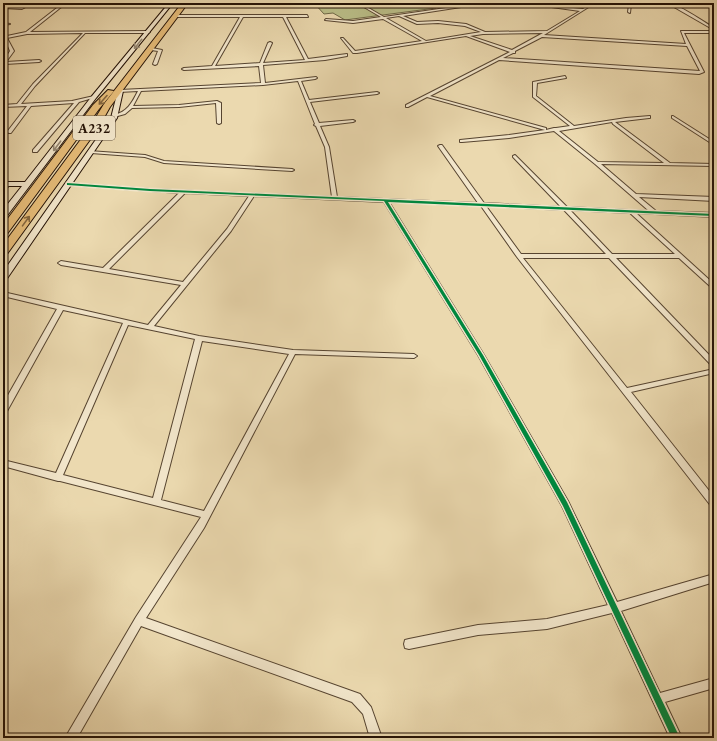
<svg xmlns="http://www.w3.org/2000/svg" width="717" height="741" font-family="'EB Garamond',serif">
<rect width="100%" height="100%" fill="#ebd9af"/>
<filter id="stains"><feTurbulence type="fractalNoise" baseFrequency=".005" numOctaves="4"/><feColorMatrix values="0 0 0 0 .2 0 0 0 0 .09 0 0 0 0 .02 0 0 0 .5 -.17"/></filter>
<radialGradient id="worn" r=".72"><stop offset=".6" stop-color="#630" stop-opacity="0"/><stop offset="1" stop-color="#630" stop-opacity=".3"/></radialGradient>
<polygon fill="#babe88" stroke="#6f6847" points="314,3 425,3 436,8 345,20 333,13 324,14"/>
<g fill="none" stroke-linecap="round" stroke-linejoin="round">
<defs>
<g id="street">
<polygon points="20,3 171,4 65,4 30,32 148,31 150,32 148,33 85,33 35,86 21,104 72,101 94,96 96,97 79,102 37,152 33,152 33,150 74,103 31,106 11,133 9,133 7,132 27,106 3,107 3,105 17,104 33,84 83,33 27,34 7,38 14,51 6,62 39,60 41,61 39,62 5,64 3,65 3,62 10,51 5,39 3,39 3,31 7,36 26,32 62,4 31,4 22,9 3,8 3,6 22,7 28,4"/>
<polygon points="306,3 307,5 230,6 231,5"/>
<path d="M 357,3 L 360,3 L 384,17 L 480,3 L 487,3 L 403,16 L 417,22 L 438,21 L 466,24 L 485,32 L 547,31 L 580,11 L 523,3 L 583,9 L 592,3 L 595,3 L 544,35 L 686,44 L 681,31 L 714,31 L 714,33 L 684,33 L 704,72 L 699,74 L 499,60 L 430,96 L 546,128 L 546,130 L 554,128 L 556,128 L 570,126 L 533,97 L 533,82 L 565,76 L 566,78 L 537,83 L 536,96 L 574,126 L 626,118 L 650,116 L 650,118 L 649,118 L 615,122 L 670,163 L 714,164 L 714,166 L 601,164 L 636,194 L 714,197 L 714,201 L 639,197 L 656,211 L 714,213 L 714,217 L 636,213 L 714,284 L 714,289 L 712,288 L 679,258 L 616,258 L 714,360 L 714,366 L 712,366 L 609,258 L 523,258 L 627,388 L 714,369 L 714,373 L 631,392 L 714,497 L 714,507 L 711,506 L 517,257 L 481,206 L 389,202 L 484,355 L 568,501 L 617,602 L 714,574 L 714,582 L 621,611 L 660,693 L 714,678 L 714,688 L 665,702 L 682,738 L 670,738 L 612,613 L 547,629 L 478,635 L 409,649 L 405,648 L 404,644 L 405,640 L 409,639 L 478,625 L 547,619 L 608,605 L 562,506 L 478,355 L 384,202 L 254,196 L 231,231 L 154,326 L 199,336 L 293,350 L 414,354 L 417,356 L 414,358 L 295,354 L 204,528 L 146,618 L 360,694 L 371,707 L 382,738 L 370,738 L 363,714 L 352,702 L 141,626 L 77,738 L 65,738 L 136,617 L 201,517 L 60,481 L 58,481 L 3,466 L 3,460 L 56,473 L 123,323 L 63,310 L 6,413 L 3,414 L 3,404 L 57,309 L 3,296 L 3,292 L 148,325 L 181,285 L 61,265 L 58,263 L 61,261 L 103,268 L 179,193 L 68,185 L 66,185 L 66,183 L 150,189 L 332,197 L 325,147 L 316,126 L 314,125 L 315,124 L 298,81 L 263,85 L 141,91 L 133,106 L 179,105 L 217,101 L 221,103 L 221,123 L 219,124 L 217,123 L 216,103 L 179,107 L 132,108 L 125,114 L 114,117 L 114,115 C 127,112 132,103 138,91 L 119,92 L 118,91 L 120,90 L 261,83 L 259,66 L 184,70 L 182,69 L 184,68 L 212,66 L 240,17 L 175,17 L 174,15 L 307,15 L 308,17 L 286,17 L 308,59 L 347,54 L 347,56 L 325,60 L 263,65 L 265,83 L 316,77 L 317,78 L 315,79 L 301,81 L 309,100 L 377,92 L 379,93 L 377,94 L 310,102 L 319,123 L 353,120 L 355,121 L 353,122 L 320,126 L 329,147 L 337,197 L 478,203 L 438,146 L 440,145 L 442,145 L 484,203 L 561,207 L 513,157 L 513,156 L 515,155 L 567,207 L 649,211 L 595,164 L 554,131 L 509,138 L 462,142 L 460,142 L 460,140 L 509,135 L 545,130 L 427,97 L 408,107 L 406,107 L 406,105 L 510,52 L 466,36 L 357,53 L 353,53 L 341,38 L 343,38 L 355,51 L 422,41 L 383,19 L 353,23 L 325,20 L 326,19 L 353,21 L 381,17 ZM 399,16 L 417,24 L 438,23 L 465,26 L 481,32 L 426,41 L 386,18 ZM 243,17 L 283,17 L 305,60 L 263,63 L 272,43 L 270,42 L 268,43 L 260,63 L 215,66 ZM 543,33 L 512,50 L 470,36 L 483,34 ZM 542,37 L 687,46 L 700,71 L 503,58 L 513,53 L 515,53 L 515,51 ZM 612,122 L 613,124 L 664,163 L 598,162 L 559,131 ZM 185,193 L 249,196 L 227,229 L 183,282 L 109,269 ZM 486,206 L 564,210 L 606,254 L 521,254 ZM 570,210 L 630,213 L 675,254 L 612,254 ZM 128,325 L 195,339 L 153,498 L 63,475 ZM 202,341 L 289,354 L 204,511 L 161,500 Z"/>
<polygon points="623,3 631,4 630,13 628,12 629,5"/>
<path d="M 667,3 C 677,3 704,22 714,28 L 714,30 Z"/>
<polygon points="3,23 10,24 3,25"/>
<polygon points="152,48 162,50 157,64 155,65 153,64 158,51 151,50"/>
<polygon points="673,116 714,142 714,145 672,118 672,116"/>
<polygon points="89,151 145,155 164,161 292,169 294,170 292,171 164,163 145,157 91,153 89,153"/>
<polygon points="6,183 10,184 5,191 3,191 3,187"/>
<polygon points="713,249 714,249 714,253 710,251"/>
</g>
<g id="secondary">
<polygon points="169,3 173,3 96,98 6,217 3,217 3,210 22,186 3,186 3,182 25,182 92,96"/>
<polygon points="118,90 123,91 117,118 6,280 3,281 3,272 111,118"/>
</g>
<g id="highway">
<polygon points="182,3 188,3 110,107 97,130 7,254 3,255 3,245 90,127 104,104"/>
<polygon points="108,90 114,91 99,109 7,234 3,235 3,225 93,105"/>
</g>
</defs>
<use href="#street" stroke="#564430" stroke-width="2"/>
<use href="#secondary" stroke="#241206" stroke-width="2"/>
<use href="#highway" stroke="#241206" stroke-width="2"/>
<use href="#street" fill="#f2e6cb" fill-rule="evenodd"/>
<use href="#secondary" fill="#f2e6cb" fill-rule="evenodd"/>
<use href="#highway" fill="#e6bc78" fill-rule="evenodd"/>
<defs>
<polygon id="cycleway" points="67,183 150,189 714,214 714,216 388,202 483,355 567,502 680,738 672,738 563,506 479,355 384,201 150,191 68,185 67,185"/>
</defs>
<use href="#cycleway" stroke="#f2e6cb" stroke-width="3"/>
<use href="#cycleway" fill="#00873e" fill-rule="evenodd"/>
</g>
<defs><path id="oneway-shaft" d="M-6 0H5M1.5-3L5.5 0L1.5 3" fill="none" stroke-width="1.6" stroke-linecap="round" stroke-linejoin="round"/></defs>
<g stroke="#958772">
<use href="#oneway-shaft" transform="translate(138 44) rotate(129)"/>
<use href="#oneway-shaft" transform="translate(57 146) rotate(127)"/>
</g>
<g stroke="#85673f">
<use href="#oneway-shaft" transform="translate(103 100) rotate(132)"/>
<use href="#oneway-shaft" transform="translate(26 221) rotate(-54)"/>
</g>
<g text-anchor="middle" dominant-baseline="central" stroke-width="3.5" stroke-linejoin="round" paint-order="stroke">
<rect fill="#f2e6cb" stroke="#625241" stroke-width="1" x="73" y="116" width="42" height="24" rx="3"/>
<g font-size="14" font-weight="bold" fill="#241206">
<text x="94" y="128">A232</text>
</g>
</g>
<rect width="717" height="741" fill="none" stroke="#ebd9af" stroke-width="16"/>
<rect x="4" y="4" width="709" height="733" fill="none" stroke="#241206" stroke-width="2"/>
<rect x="8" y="8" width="701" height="725" fill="none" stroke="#241206"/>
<rect width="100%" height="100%" filter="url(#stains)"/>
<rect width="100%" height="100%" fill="url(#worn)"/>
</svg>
